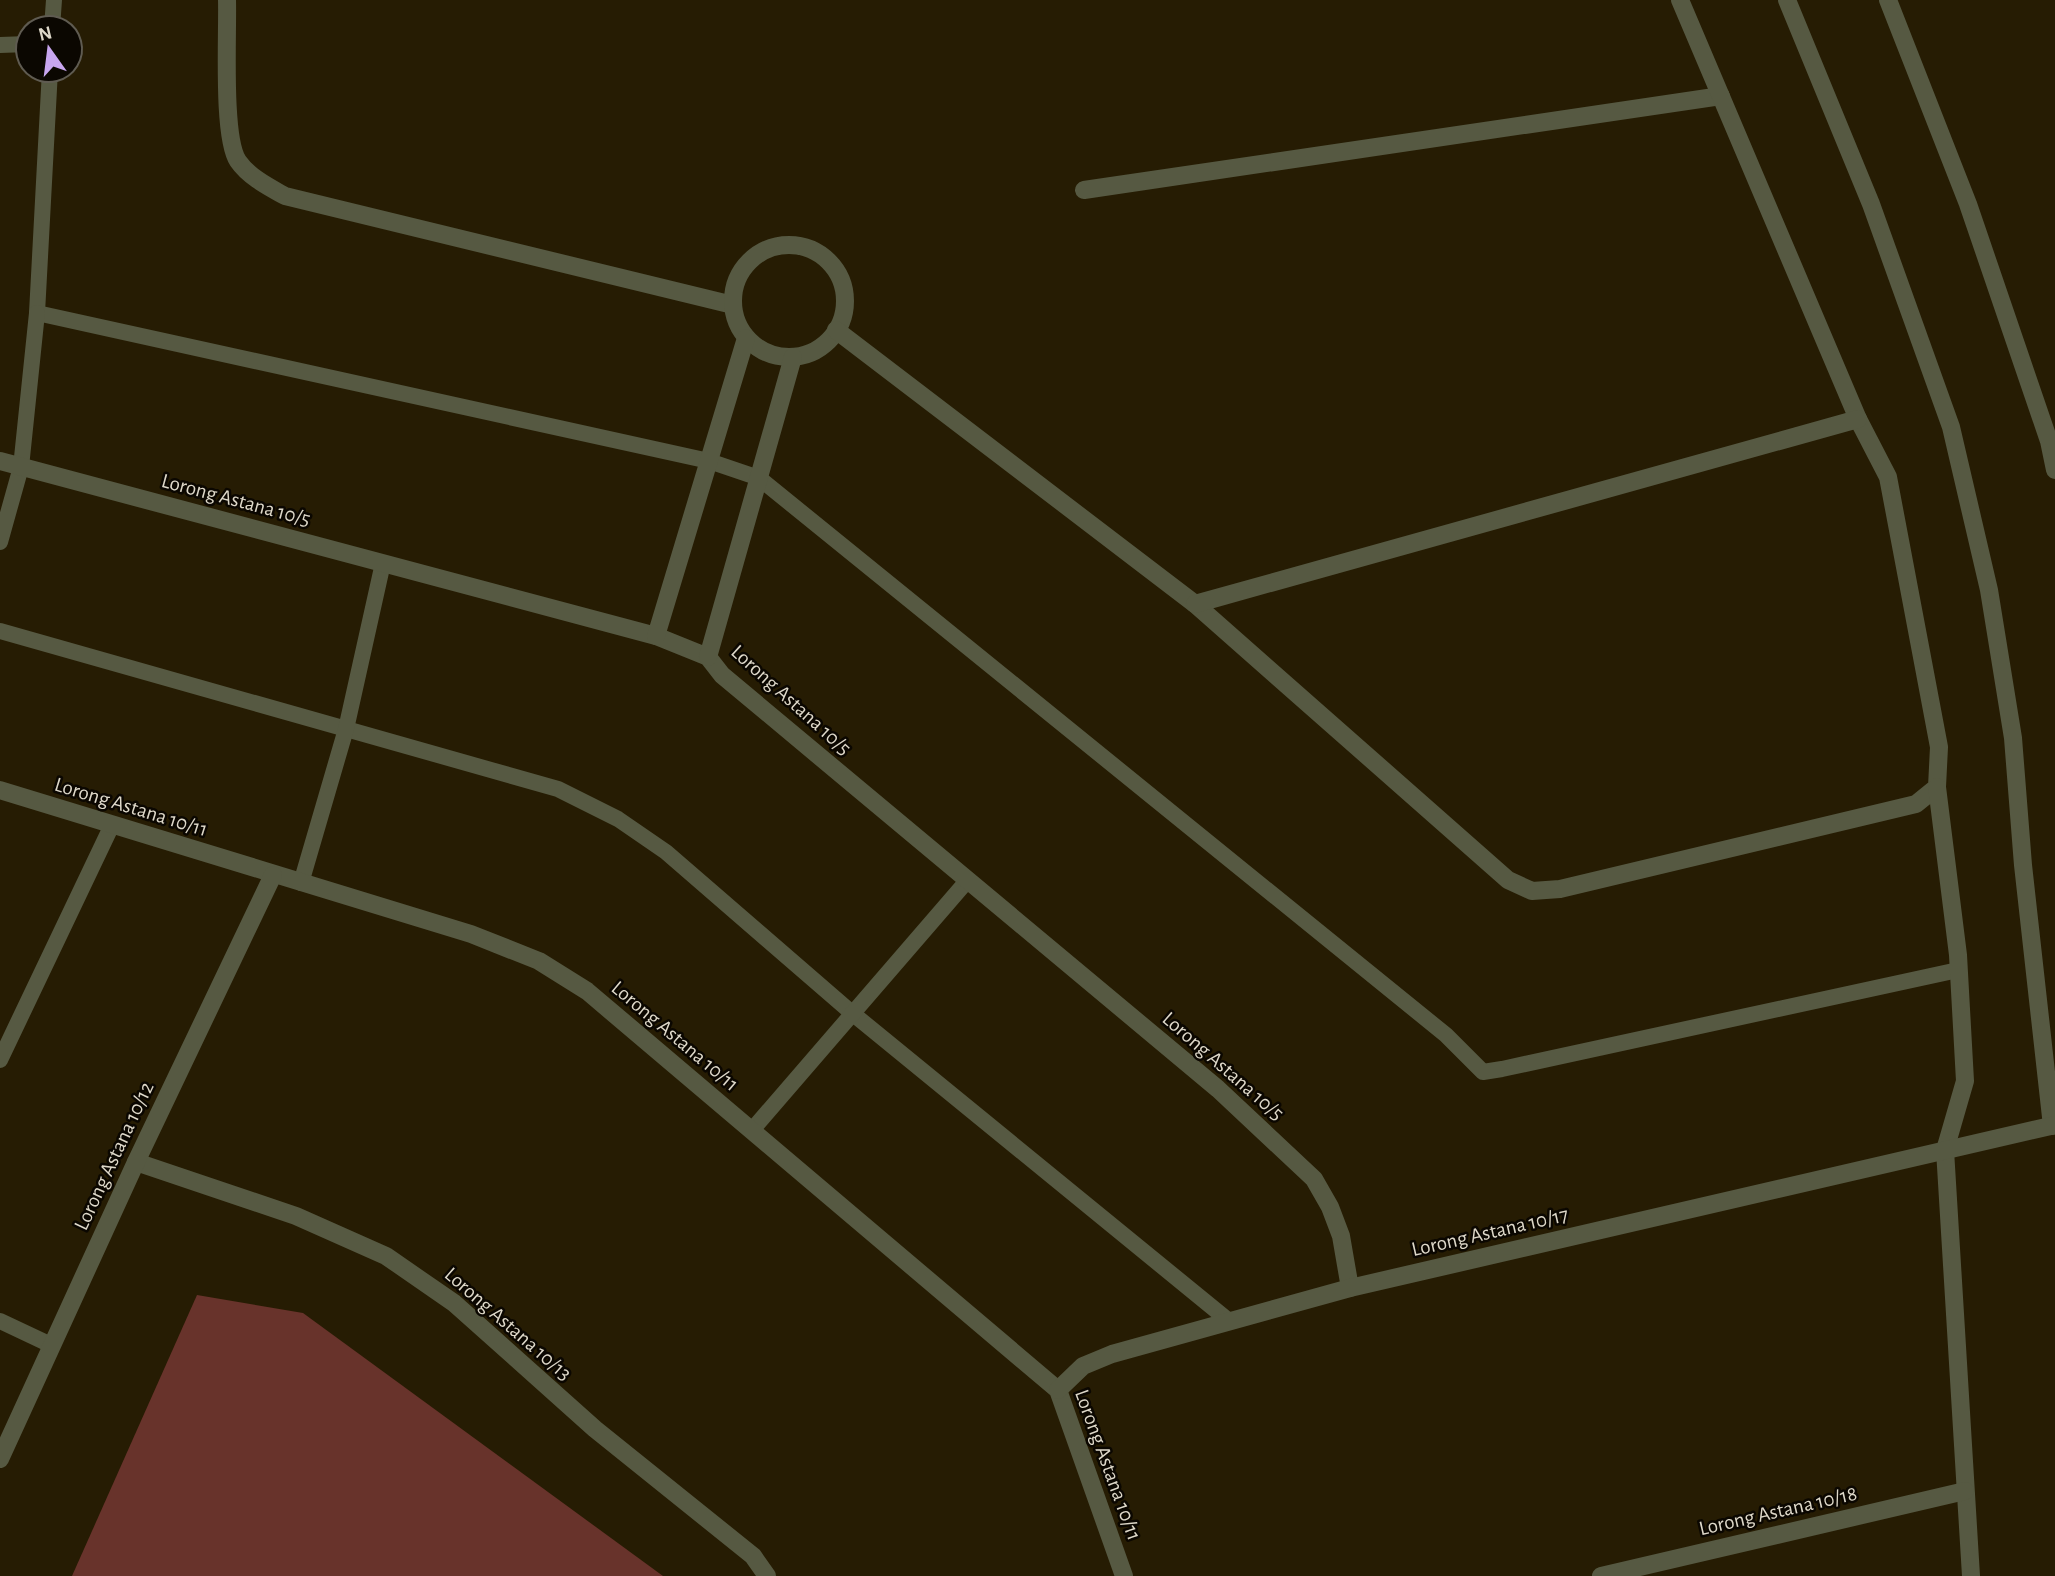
<svg xmlns="http://www.w3.org/2000/svg" width="2055" height="1576" font-family="'Alegreya Sans',sans-serif">
<rect width="100%" height="100%" fill="#261c03"/>
<polygon fill="#68332b" points="197,1295 303,1313 663,1576 72,1576"/>
<g fill="none" stroke-linecap="round" stroke-linejoin="round">
<g stroke="#565942" stroke-width="16">
<polyline points="52,28 54,0"/>
<polyline points="0,45 28,44"/>
<polyline points="50,70 37,313 709,461 759,478 1446,1035 1483,1072 1502,1069 1958,970"/>
<polyline points="0,542 21,467 37,313"/>
<polyline points="0,631 558,789 618,819 666,852 852,1013 1229,1321"/>
<polyline points="301,883 346,729 383,563"/>
<polyline points="0,1060 112,825"/>
<polyline points="752,1130 967,881"/>
<polyline points="0,1321 51,1345"/>
</g>
<g stroke="#565942" stroke-width="18">
<path d="M 227,0 C 228,33 222,137 238,161 C 249,177 269,187 285,196 L 733,305"/>
<polyline points="1787,0 1871,204 1951,427 1989,590 2013,738 2023,865 2052,1126"/>
<polyline points="1888,0 1968,204 2049,441 2055,470"/>
<polyline points="1084,190 1721,96"/>
<circle cx="789" cy="301" r="56"/>
<polyline points="836,330 1195,604 1508,880 1532,891 1560,889 1916,804 1937,787 1939,747 1888,477 1858,419 1680,0"/>
<polyline points="0,461 656,636 708,657 722,675 1218,1089 1314,1179 1330,1207 1341,1236 1350,1288"/>
<polyline points="1195,604 1858,419"/>
<polyline points="656,636 746,338"/>
<polyline points="708,657 793,357"/>
<polyline points="1937,787 1958,955 1965,1081 1945,1150 1971,1576"/>
<polyline points="0,790 471,934 539,961 587,991 1058,1390 1124,1576"/>
<polyline points="136,1162 296,1216 386,1256 454,1303 595,1429 753,1556 767,1576"/>
<polyline points="1058,1390 1083,1366 1112,1354 1350,1288 2055,1125"/>
<polyline points="0,1459 136,1162 273,875"/>
<polyline points="1601,1576 1965,1491"/>
</g>
</g>
<g text-anchor="middle" dominant-baseline="central" stroke-width="5" stroke-linejoin="round" paint-order="stroke">
<g font-size="21" fill="#ded8c9" stroke="#0b0701">
<text transform="translate(236 500) rotate(15)">Lorong Astana 10/5</text>
<text transform="translate(791 700) rotate(42)">Lorong Astana 10/5</text>
<text transform="translate(131 807) rotate(17)">Lorong Astana 10/11</text>
<text transform="translate(675 1036) rotate(40)">Lorong Astana 10/11</text>
<text transform="translate(1223 1066) rotate(41)">Lorong Astana 10/5</text>
<text transform="translate(114 1156) rotate(-65)">Lorong Astana 10/12</text>
<text transform="translate(1490 1232) rotate(-13)">Lorong Astana 10/17</text>
<text transform="translate(508 1324) rotate(41)">Lorong Astana 10/13</text>
<text transform="translate(1108 1465) rotate(70)">Lorong Astana 10/11</text>
<text transform="translate(1778 1511) rotate(-13)">Lorong Astana 10/18</text>
</g>
</g>
<g transform="translate(49 49) rotate(346)"><circle r="33" fill="#0b0701" stroke="#5f5b51" stroke-width="2"/>
<path d="M0-5L12 26L0 18L-12 26Z" fill="#c8a6ef"/>
<text y="-10" font-size="19" font-weight="bold" text-anchor="middle" fill="#ded8c9">N</text>
</g>
</svg>
